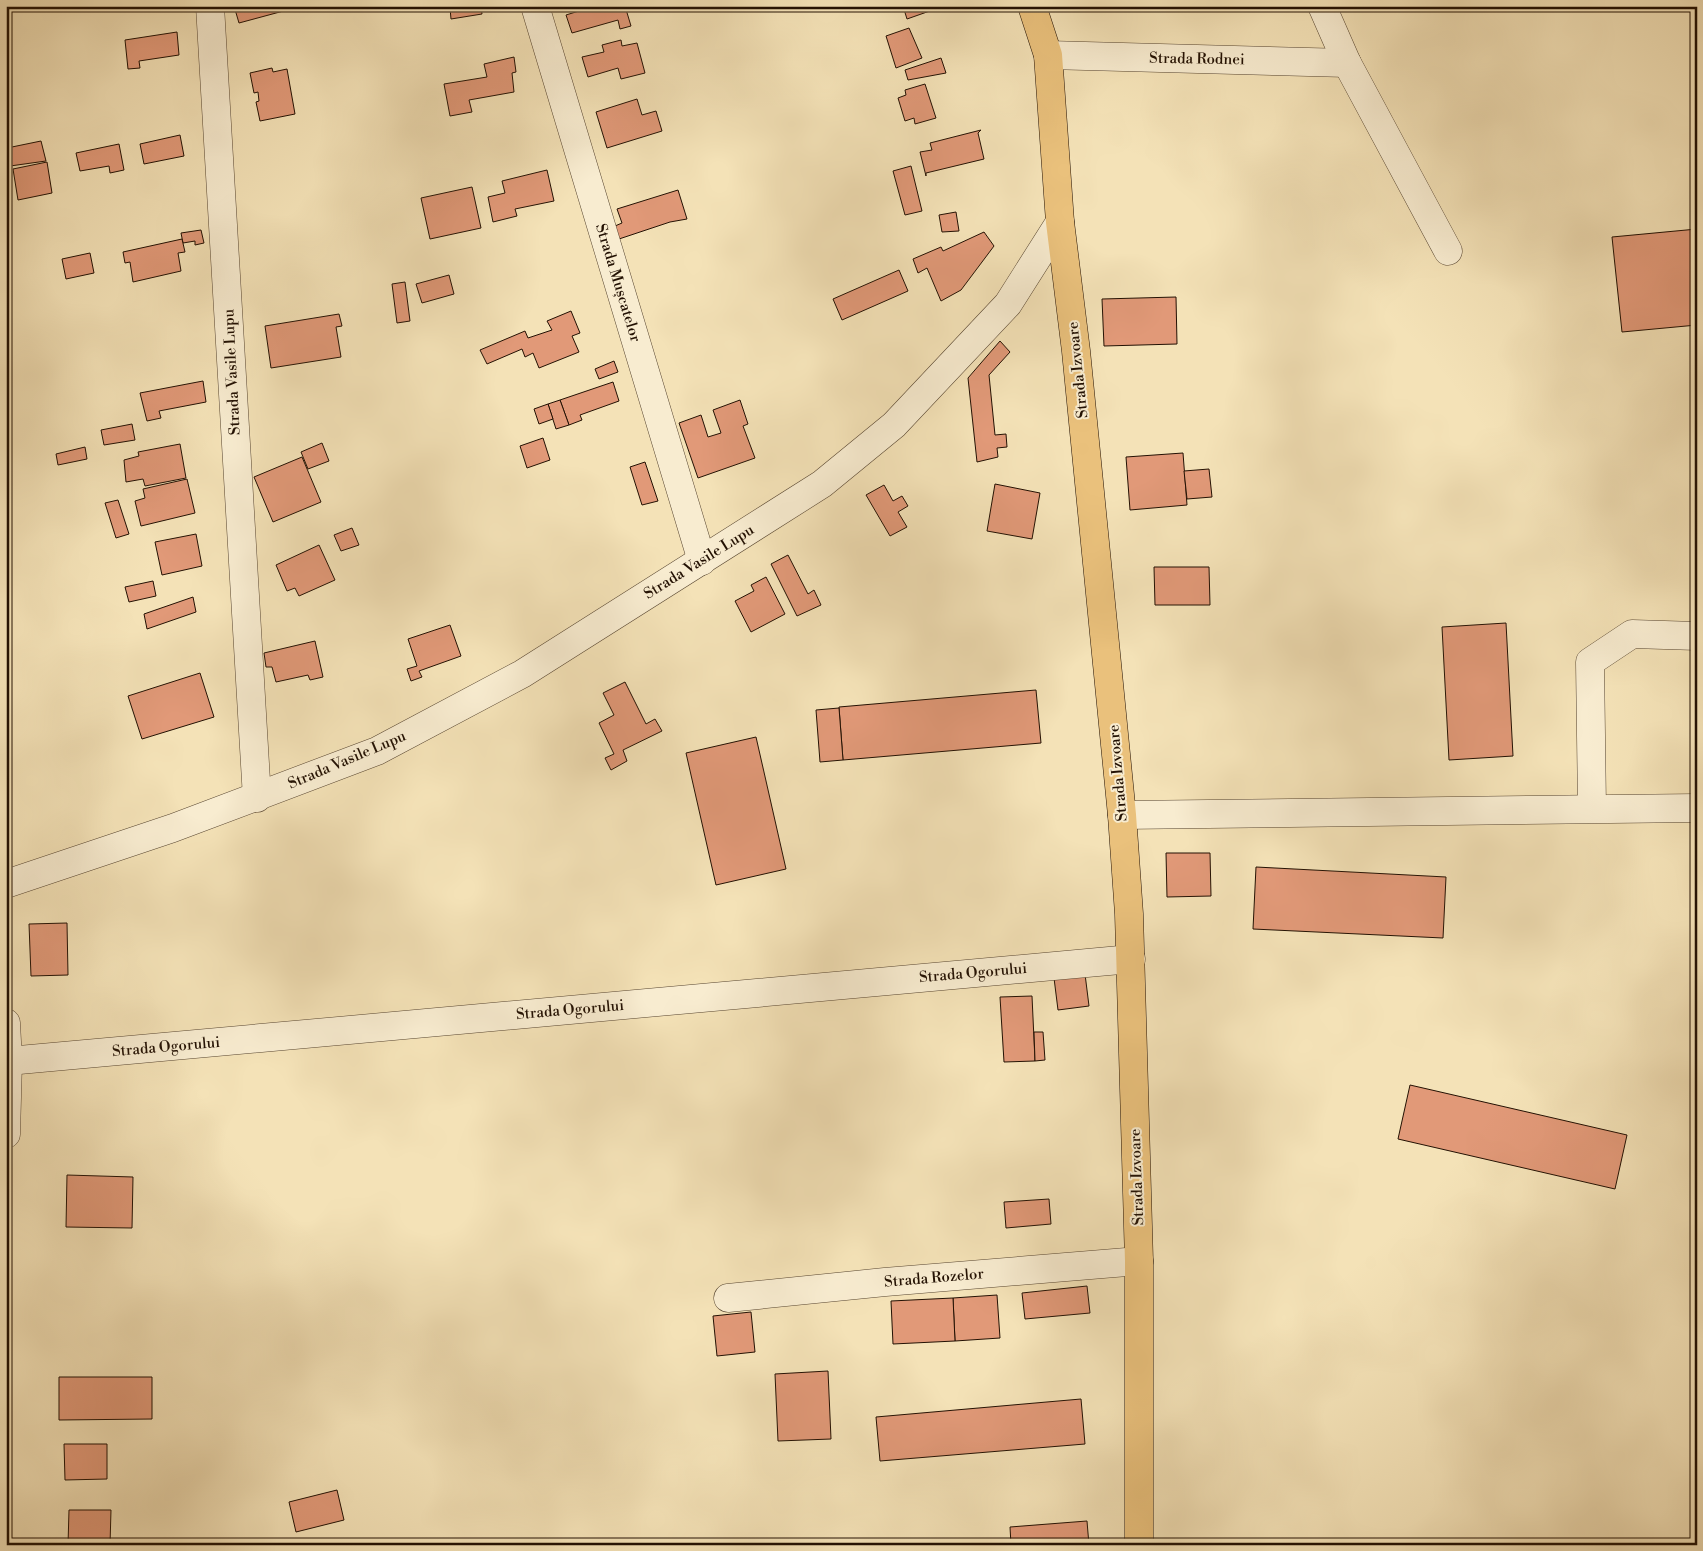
<svg xmlns="http://www.w3.org/2000/svg" width="1703" height="1551" font-family="'Libre Bodoni',serif">
<rect width="100%" height="100%" fill="#f4e2b7"/>
<filter id="stains"><feTurbulence type="fractalNoise" baseFrequency=".004" numOctaves="4"/><feColorMatrix values="0 0 0 0 .2 0 0 0 0 .09 0 0 0 0 .02 0 0 0 .5 -.17"/></filter>
<radialGradient id="worn" r=".72"><stop offset=".6" stop-color="#630" stop-opacity="0"/><stop offset="1" stop-color="#630" stop-opacity=".3"/></radialGradient>
<g fill="#e19978" stroke="#231103">
<polygon points="234,6 302,6 239,23"/>
<polygon points="437,6 481,6 482,14 451,19 450,8 437,11"/>
<polygon points="595,6 625,6 631,26 620,29 618,20 572,33 566,15"/>
<polygon points="903,6 944,6 907,19"/>
<polygon points="909,28 922,58 896,68 886,36"/>
<polygon points="177,32 179,55 139,61 140,68 128,69 125,40"/>
<polygon points="621,40 622,46 637,43 645,73 621,79 618,68 588,77 582,57 604,52 602,45"/>
<polygon points="514,57 516,72 512,73 514,92 469,100 472,112 450,116 444,84 487,77 484,64"/>
<polygon points="941,58 946,73 908,80 905,70"/>
<polygon points="272,68 273,72 287,69 295,114 260,121 256,102 259,101 258,92 254,93 250,73"/>
<polygon points="925,84 936,118 915,124 914,118 905,121 898,98 906,95 905,90"/>
<polygon points="637,99 642,115 656,111 662,131 607,148 596,112"/>
<polygon points="981,130 978,133 984,159 926,173 926,176 920,152 932,150 930,143"/>
<polygon points="180,135 184,156 144,164 140,144"/>
<polygon points="41,141 46,161 10,166 7,148"/>
<polygon points="119,144 124,170 110,173 109,166 80,171 76,153"/>
<polygon points="47,162 52,193 18,200 13,169"/>
<polygon points="911,166 922,211 905,215 893,171"/>
<polygon points="547,170 554,201 515,209 517,216 493,222 488,197 505,193 502,181"/>
<polygon points="472,187 481,228 430,239 421,198"/>
<polygon points="678,190 687,219 670,222 619,239 615,226 622,223 617,209"/>
<polygon points="956,212 959,231 942,232 939,215"/>
<polygon points="1697,229 1697,325 1622,332 1612,237"/>
<polygon points="201,230 204,243 195,245 195,241 183,243 181,233"/>
<polygon points="984,232 994,246 961,290 941,301 927,268 918,273 913,259 941,247 943,251"/>
<polygon points="182,239 185,252 178,253 181,271 133,282 130,262 125,263 123,252"/>
<polygon points="90,253 94,273 66,279 62,259"/>
<polygon points="899,270 908,291 842,320 833,299"/>
<polygon points="449,275 454,294 422,303 416,284"/>
<polygon points="405,282 410,321 397,323 392,284"/>
<polygon points="1176,297 1177,344 1104,346 1102,299"/>
<polygon points="571,311 580,333 572,336 579,352 539,368 533,353 525,357 522,349 487,364 480,350 525,331 528,338 552,330 547,321"/>
<polygon points="339,314 342,326 336,327 341,357 271,368 265,326"/>
<polygon points="1000,341 1010,352 989,375 995,435 1006,434 1007,447 997,448 998,457 977,462 968,378"/>
<polygon points="614,361 618,372 599,379 595,369"/>
<polygon points="203,381 206,402 159,411 161,418 147,421 140,393"/>
<polygon points="613,382 619,401 580,415 582,420 569,425 560,400"/>
<polygon points="560,400 569,425 556,429 548,404"/>
<polygon points="740,400 748,424 743,426 755,458 698,478 679,423 701,415 708,437 721,433 713,410"/>
<polygon points="548,404 553,419 539,424 534,409"/>
<polygon points="132,424 135,440 104,445 101,430"/>
<polygon points="543,438 550,460 527,468 520,446"/>
<polygon points="322,443 329,461 308,469 301,452"/>
<polygon points="180,444 186,478 145,486 143,479 126,482 124,460 139,456 138,452"/>
<polygon points="85,447 87,459 58,465 56,454"/>
<polygon points="1183,453 1187,505 1130,510 1126,457"/>
<polygon points="302,457 321,502 273,522 254,477"/>
<polygon points="645,462 658,501 642,505 630,467"/>
<polygon points="1209,469 1212,497 1187,499 1184,471"/>
<polygon points="187,479 195,513 141,526 135,501 145,498 143,489"/>
<polygon points="995,484 1040,493 1032,539 987,531"/>
<polygon points="884,485 893,501 902,496 908,506 898,512 907,527 890,536 866,495"/>
<polygon points="118,500 129,534 116,538 105,503"/>
<polygon points="352,528 359,545 341,551 334,535"/>
<polygon points="196,534 202,566 162,575 155,542"/>
<polygon points="319,545 335,580 299,596 295,588 287,591 276,565"/>
<polygon points="788,555 808,594 814,590 821,605 797,616 771,564"/>
<polygon points="1154,567 1209,567 1210,605 1155,605"/>
<polygon points="766,577 785,614 751,632 735,601 754,591 751,585"/>
<polygon points="153,581 156,596 129,602 125,587"/>
<polygon points="193,597 196,612 147,629 144,614"/>
<polygon points="1506,623 1513,756 1449,760 1442,627"/>
<polygon points="450,625 461,656 419,671 422,677 411,681 407,669 417,666 408,639"/>
<polygon points="315,641 323,677 310,680 308,675 276,682 272,667 266,667 264,653"/>
<polygon points="200,673 214,717 142,739 128,696"/>
<polygon points="625,682 646,724 655,719 662,731 623,750 627,761 611,770 605,758 614,754 599,723 614,715 603,693"/>
<polygon points="1036,690 1041,743 843,760 839,707"/>
<polygon points="839,708 843,760 820,762 816,710"/>
<polygon points="756,737 786,869 716,885 686,753"/>
<polygon points="1166,853 1210,853 1211,896 1167,897"/>
<polygon points="1256,867 1446,877 1443,938 1253,929"/>
<polygon points="67,923 68,975 31,976 29,924"/>
<polygon points="1085,974 1089,1006 1058,1010 1054,978"/>
<polygon points="1032,996 1035,1061 1004,1062 1000,997"/>
<polygon points="1034,1032 1043,1032 1045,1060 1035,1061"/>
<polygon points="1410,1085 1627,1135 1615,1189 1398,1139"/>
<polygon points="67,1175 133,1177 132,1228 66,1227"/>
<polygon points="1049,1199 1051,1224 1006,1228 1004,1202"/>
<polygon points="1087,1286 1090,1313 1025,1319 1022,1293"/>
<polygon points="997,1295 1000,1338 955,1341 953,1298"/>
<polygon points="953,1298 955,1341 893,1344 891,1301"/>
<polygon points="751,1312 755,1352 717,1356 713,1316"/>
<polygon points="828,1371 831,1439 778,1441 775,1374"/>
<polygon points="59,1377 152,1377 152,1419 59,1420"/>
<polygon points="1081,1399 1085,1444 880,1461 876,1417"/>
<polygon points="64,1444 107,1444 107,1479 65,1480"/>
<polygon points="337,1490 344,1520 296,1532 289,1502"/>
<polygon points="69,1510 111,1510 110,1545 68,1545"/>
<polygon points="1087,1521 1089,1545 1011,1545 1010,1527"/>
</g>
<g fill="none" stroke-linecap="round" stroke-linejoin="round">
<defs>
<g id="minor">
<polyline points="210,6 257,798"/>
<polyline points="535,6 702,561"/>
<polyline points="1322,6 1347,63 1448,251"/>
<polyline points="1048,55 1347,63"/>
<polyline points="1592,808 1590,662 1632,634 1697,636"/>
<polyline points="1122,815 1697,808"/>
<polyline points="6,884 173,828 377,751 522,674 822,484 894,425 1008,304 1060,222"/>
<polyline points="6,1023 8,1061 6,1134"/>
<polyline points="8,1061 1131,959"/>
<polyline points="728,1298 885,1282 1139,1261"/>
</g>
<polyline id="major" points="1032,6 1048,55 1060,222 1076,351 1122,815 1129,914 1139,1261 1139,1545"/>
</defs>
<use href="#minor" stroke="#574530" stroke-width="29"/>
<use href="#major" stroke="#231103" stroke-width="29"/>
<use href="#minor" stroke="#f8ecd0" stroke-width="28"/>
<use href="#major" stroke="#eac17c" stroke-width="28"/>
</g>
<g text-anchor="middle" dominant-baseline="central" stroke-width="4" stroke-linejoin="round" paint-order="stroke">
<g font-size="15" fill="#231103" stroke="#f8ecd0">
<text transform="translate(1197 59) rotate(1)">Strada Rodnei</text>
<text transform="translate(618 283) rotate(73)">Strada Mușcatelor</text>
<text transform="translate(1078 370) rotate(-96)">Strada Izvoare</text>
<text transform="translate(232 372) rotate(-93)">Strada Vasile Lupu</text>
<text transform="translate(699 562) rotate(-32)">Strada Vasile Lupu</text>
<text transform="translate(347 760) rotate(-23)">Strada Vasile Lupu</text>
<text transform="translate(1118 773) rotate(-95)">Strada Izvoare</text>
<text transform="translate(973 973) rotate(-5)">Strada Ogorului</text>
<text transform="translate(570 1010) rotate(-5)">Strada Ogorului</text>
<text transform="translate(166 1047) rotate(-5)">Strada Ogorului</text>
<text transform="translate(1137 1177) rotate(-92)">Strada Izvoare</text>
<text transform="translate(934 1278) rotate(-5)">Strada Rozelor</text>
</g>
</g>
<rect width="1703" height="1551" fill="none" stroke="#f4e2b7" stroke-width="25"/>
<rect x="8" y="8" width="1688" height="1536" fill="none" stroke="#231103" stroke-width="2.5"/>
<rect x="12" y="12" width="1678" height="1526" fill="none" stroke="#231103"/>
<rect width="100%" height="100%" filter="url(#stains)"/>
<rect width="100%" height="100%" fill="url(#worn)"/>
</svg>
